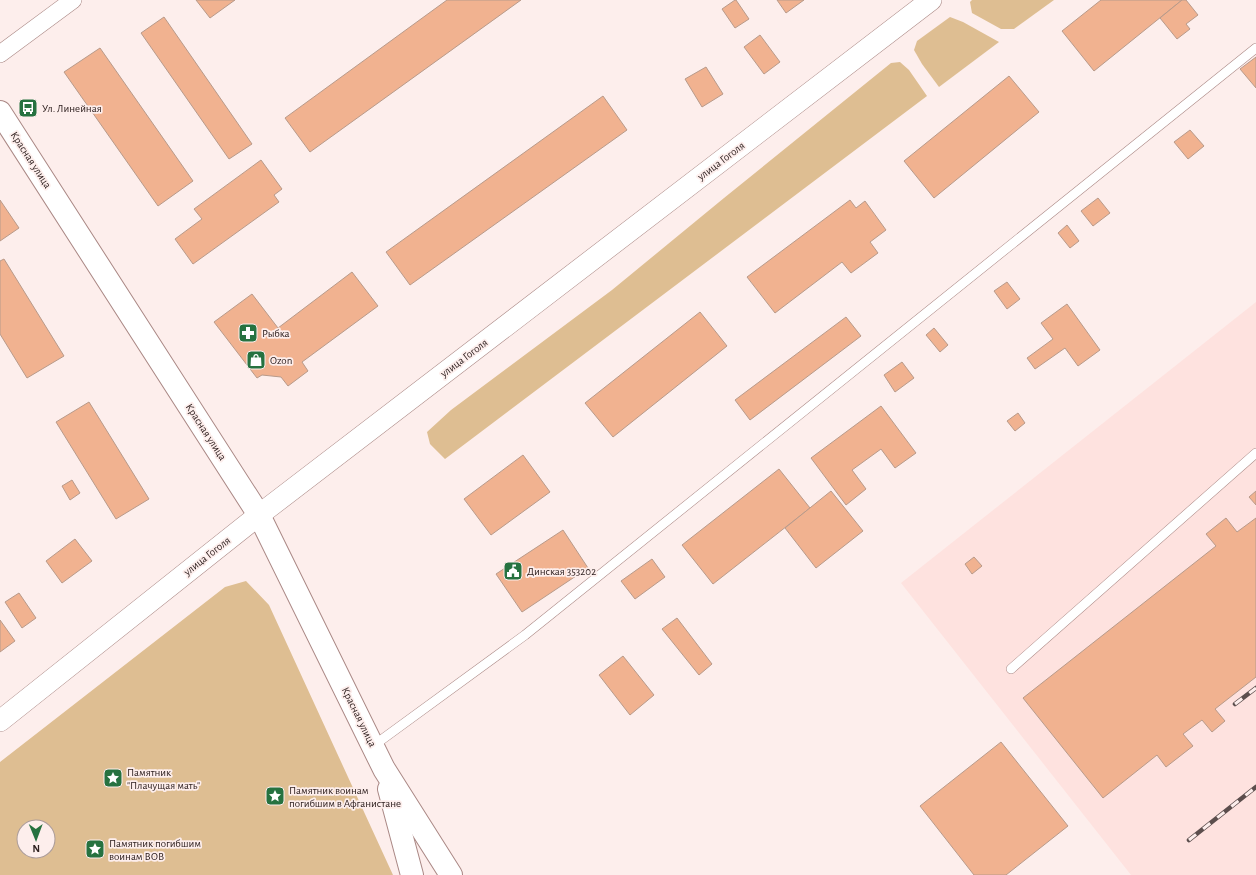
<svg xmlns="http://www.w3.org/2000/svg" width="1256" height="875" font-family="'Alegreya Sans',sans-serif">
<rect width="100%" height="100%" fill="#fdeeec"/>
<polygon fill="#fee2df" points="1256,302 1256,875 1131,875 901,583"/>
<g fill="#debe92" fill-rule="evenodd">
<polygon points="972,0 1054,0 1014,29 1001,29 972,13 970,2"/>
<polygon points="950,17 963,22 999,42 939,87 922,64 914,50 917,41"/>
<polygon points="900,62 909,70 927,96 445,459 430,444 427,432 451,410 612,290 724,198 891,63"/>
<path d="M 246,581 L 269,605 L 393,875 L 0,875 L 0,762 L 225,587 ZM 24,827 L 48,827 L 48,851 L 24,851 Z"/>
</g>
<g fill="#f1b290" stroke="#b89a8a">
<polygon points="196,0 235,0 210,18"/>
<polygon points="447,0 521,0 310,152 285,118"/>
<polygon points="735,0 736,0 749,19 735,28 722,9"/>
<polygon points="777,0 804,0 786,13"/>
<polygon points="1101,0 1182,0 1094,71 1062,31"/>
<polygon points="1182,0 1186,0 1198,15 1186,24 1190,29 1177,39 1160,18"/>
<polygon points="164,17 252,144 229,159 141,33"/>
<polygon points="760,35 780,62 764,74 744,47"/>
<polygon points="100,48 193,181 158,206 64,72"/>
<polygon points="1256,57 1256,88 1240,69"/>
<polygon points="706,67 723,94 702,107 685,79"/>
<polygon points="1009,76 1039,112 934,198 904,161"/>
<polygon points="603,96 627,130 410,285 386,252"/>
<polygon points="1190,130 1204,146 1188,159 1174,142"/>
<polygon points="261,160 282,189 274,195 279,202 193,264 175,239 202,219 194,209"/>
<polygon points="1098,198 1110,213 1093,226 1081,211"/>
<polygon points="0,200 19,228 0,241"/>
<polygon points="850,200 856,208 865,201 886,230 870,242 878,253 851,273 842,262 775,313 747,277"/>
<polygon points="1067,225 1079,241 1070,248 1058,233"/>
<polygon points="4,259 64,356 27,378 0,334 0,261"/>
<polygon points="352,272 378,306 302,362 308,371 288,386 281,377 262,375 257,378 214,322 252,294 278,328"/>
<polygon points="1007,282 1020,299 1007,309 994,291"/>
<polygon points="1067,304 1100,350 1078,366 1065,348 1035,369 1027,358 1053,339 1041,323"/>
<polygon points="700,312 727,346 613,437 585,403"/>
<polygon points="846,317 861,336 750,420 735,400"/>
<polygon points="934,328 948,345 940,352 926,335"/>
<polygon points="902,362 914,378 895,392 884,375"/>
<polygon points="89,402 149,499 116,519 56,422"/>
<polygon points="881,406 916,453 895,468 881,449 852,470 866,489 846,505 811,458"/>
<polygon points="1018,413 1025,423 1015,431 1007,421"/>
<polygon points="523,455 550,492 491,535 464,499"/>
<polygon points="779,469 810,508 713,584 682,545"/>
<polygon points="72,480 80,493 70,500 62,486"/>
<polygon points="831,491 863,531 816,568 785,528"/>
<polygon points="1256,491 1256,505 1249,497"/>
<polygon points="1226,518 1237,532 1256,518 1256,677 1215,709 1225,721 1212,732 1202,720 1183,734 1193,746 1166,767 1157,755 1103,798 1023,698 1216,546 1206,534"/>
<polygon points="563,530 588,568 522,612 496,574"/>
<polygon points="75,539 92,561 62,583 46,561"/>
<polygon points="974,557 982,566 972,574 965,564"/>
<polygon points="652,559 665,577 635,599 621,581"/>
<polygon points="19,593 36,618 22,628 5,602"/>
<polygon points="677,618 712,664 699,675 662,629"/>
<polygon points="0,620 15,641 0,652"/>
<polygon points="623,656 654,695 630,715 599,675"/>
<polygon points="1001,742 1068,826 1006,875 974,875 920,806"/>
</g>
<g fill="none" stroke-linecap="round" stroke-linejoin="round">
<defs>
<g id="service">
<polyline points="1011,669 1256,453"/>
<polyline points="373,746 525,635 1256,48"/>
</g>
<polyline id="minor" points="0,54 73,0"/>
<polyline id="tertiary" points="0,721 259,515 931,0"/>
<g id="primary">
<polyline points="0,112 259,515 384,769 451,875"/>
<polyline points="389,789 412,875"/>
</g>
</defs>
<use href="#service" stroke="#aa8885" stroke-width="10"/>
<use href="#minor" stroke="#aa8885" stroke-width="18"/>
<use href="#tertiary" stroke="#aa8885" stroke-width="22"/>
<use href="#primary" stroke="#aa8885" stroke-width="24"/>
<use href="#service" stroke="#fff" stroke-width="9"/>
<use href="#minor" stroke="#fff" stroke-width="17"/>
<use href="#tertiary" stroke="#fff" stroke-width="21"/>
<use href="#primary" stroke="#fff" stroke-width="22"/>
<defs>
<g id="rail">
<polyline points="1235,704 1256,688"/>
<polyline points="1189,840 1256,787"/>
</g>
</defs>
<use href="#rail" stroke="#5c4e4d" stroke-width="4.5"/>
<use href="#rail" stroke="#fdeeec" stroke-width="3" stroke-dasharray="9" stroke-linecap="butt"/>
</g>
<defs>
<symbol id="bus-square" viewBox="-11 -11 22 22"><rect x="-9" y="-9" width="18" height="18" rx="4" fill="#267240" stroke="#fdeeec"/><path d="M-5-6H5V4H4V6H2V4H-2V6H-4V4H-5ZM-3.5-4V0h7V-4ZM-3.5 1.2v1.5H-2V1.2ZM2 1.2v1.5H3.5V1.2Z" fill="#fff"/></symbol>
<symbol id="pharmacy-square" viewBox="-11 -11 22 22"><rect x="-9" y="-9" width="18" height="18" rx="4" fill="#267240" stroke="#fdeeec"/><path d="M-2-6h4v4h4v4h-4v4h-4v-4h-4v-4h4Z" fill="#fff"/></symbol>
<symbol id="shop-square" viewBox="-11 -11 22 22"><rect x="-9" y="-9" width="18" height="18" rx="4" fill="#267240" stroke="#fdeeec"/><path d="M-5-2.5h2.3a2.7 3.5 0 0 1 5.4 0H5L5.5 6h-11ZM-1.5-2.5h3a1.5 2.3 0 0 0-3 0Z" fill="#fff"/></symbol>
<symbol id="civic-square" viewBox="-11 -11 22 22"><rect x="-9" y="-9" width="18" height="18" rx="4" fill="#267240" stroke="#fdeeec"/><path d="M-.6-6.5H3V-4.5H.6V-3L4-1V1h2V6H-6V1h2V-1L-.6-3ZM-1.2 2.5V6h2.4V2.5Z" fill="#fff"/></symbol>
<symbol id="sight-square" viewBox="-11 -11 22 22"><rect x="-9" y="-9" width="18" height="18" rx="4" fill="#267240" stroke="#fdeeec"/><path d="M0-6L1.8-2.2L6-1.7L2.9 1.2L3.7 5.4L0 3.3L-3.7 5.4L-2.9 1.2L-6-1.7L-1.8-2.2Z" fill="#fff"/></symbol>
</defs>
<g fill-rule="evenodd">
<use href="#bus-square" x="17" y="97" width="22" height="22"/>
<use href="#pharmacy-square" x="237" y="322" width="22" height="22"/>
<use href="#shop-square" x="245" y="349" width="22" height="22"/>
<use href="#civic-square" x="502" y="560" width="22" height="22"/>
<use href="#sight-square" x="102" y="767" width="22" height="22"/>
<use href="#sight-square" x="264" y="785" width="22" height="22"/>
<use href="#sight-square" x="84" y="838" width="22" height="22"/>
</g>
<g text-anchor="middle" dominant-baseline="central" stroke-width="3.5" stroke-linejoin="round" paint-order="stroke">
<g font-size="11" fill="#2f2120" stroke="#fdeeec" text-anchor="start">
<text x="42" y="108">Ул. Линейная</text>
<text x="262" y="333">Рыбка</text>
<text x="270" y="360">Ozon</text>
<text x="527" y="571">Динская 353202</text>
<text x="127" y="772">Памятник<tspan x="127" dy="13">"Плачущая мать"</tspan></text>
<text x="289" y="790">Памятник воинам<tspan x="289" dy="13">погибшим в Афганистане</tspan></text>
<text x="109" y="843">Памятник погибшим<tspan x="109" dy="13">воинам ВОВ</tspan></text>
</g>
<g font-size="11" fill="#2f2120" stroke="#fdeeec">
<text transform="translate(31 160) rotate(57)">Красная улица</text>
<text transform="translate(721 161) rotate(-37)">улица Гоголя</text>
<text transform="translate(464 358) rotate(-37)">улица Гоголя</text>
<text transform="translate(206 432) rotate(57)">Красная улица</text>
<text transform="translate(207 556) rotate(-38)">улица Гоголя</text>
<text transform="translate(359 717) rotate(64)">Красная улица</text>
</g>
</g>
<g transform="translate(36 839) rotate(179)"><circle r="19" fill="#fdeeec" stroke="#ab9c9a"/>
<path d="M0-3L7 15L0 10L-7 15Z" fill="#267240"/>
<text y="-6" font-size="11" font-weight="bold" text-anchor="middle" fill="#2f2120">N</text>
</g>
</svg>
